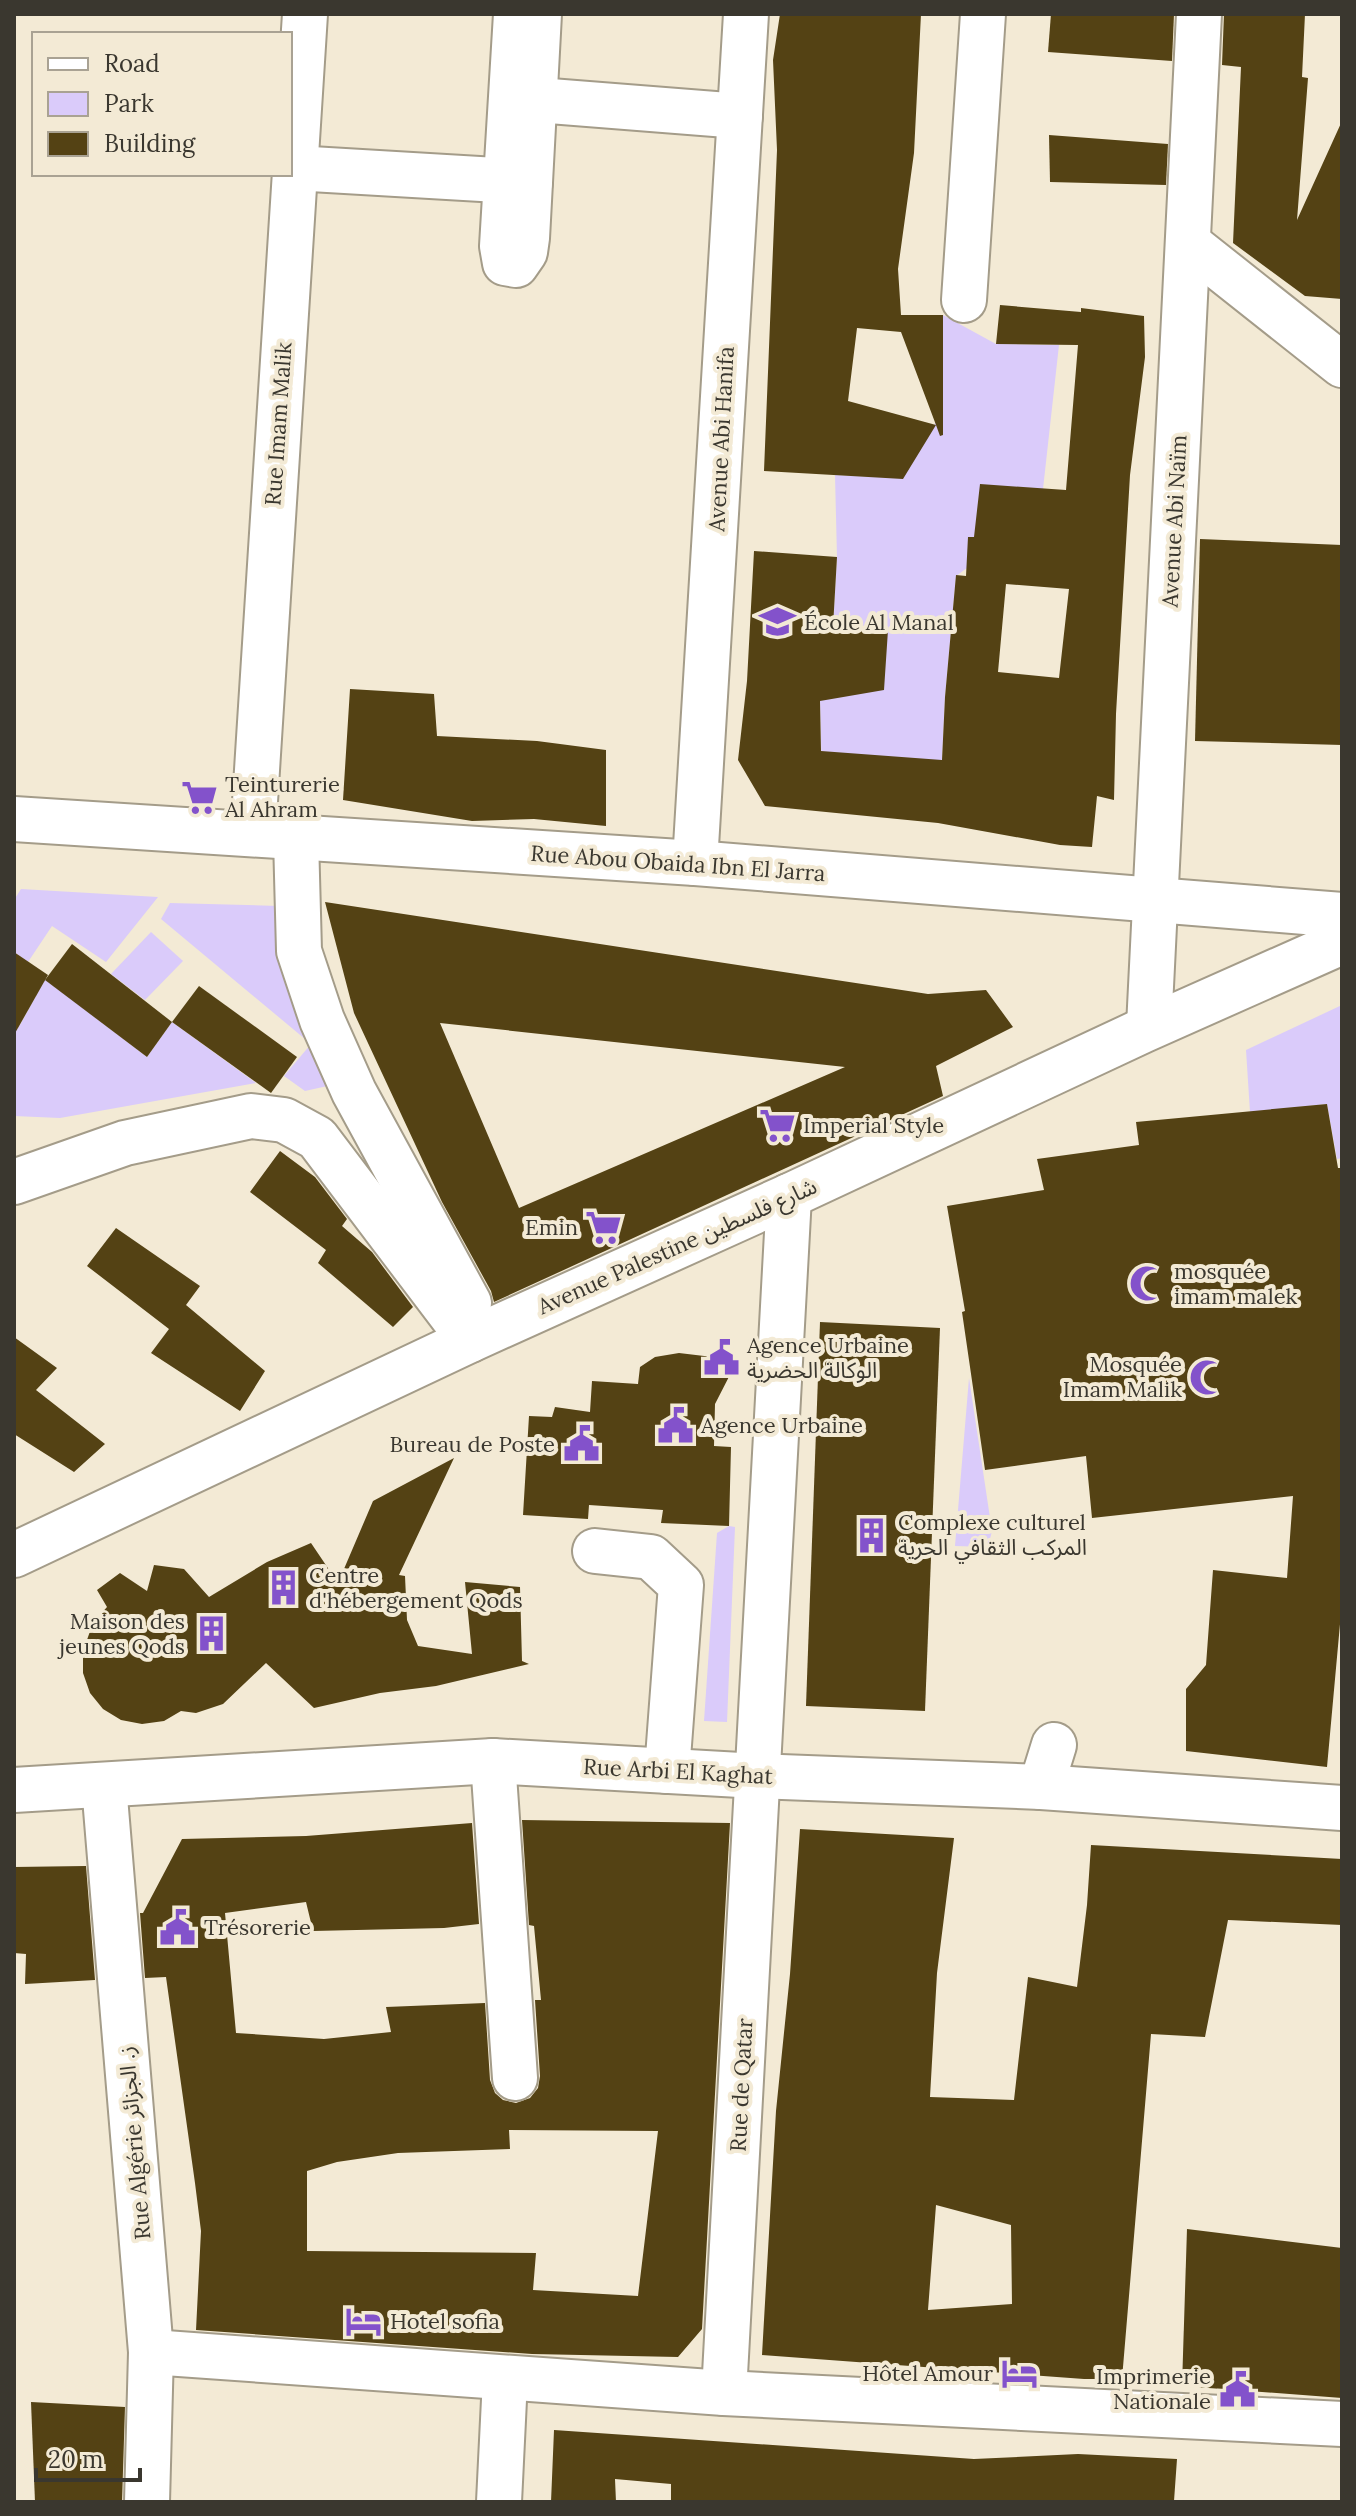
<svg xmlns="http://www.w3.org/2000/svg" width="1356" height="2516" font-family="Lora,'Noto Sans Arabic',serif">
<rect width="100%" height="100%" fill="#f3ead5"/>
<g fill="#dacbfa">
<polygon points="943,315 996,344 1059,345 1043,489 989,552 956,576 945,697 942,760 822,780 820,701 887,630 833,627 837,557 835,475 903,478 943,410"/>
<polygon points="21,889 158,897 106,962 52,926 28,962 14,952 14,900"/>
<polygon points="170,903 279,906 332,1085 305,1091 284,1076 311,1044 161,919"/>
<polygon points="151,932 183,961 145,1000 111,974"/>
<polygon points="45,979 147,1057 172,1022 256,1083 60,1118 14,1116 14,1022 20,1025"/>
<polygon points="1342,1005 1342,1158 1337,1159 1327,1104 1250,1112 1246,1050"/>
<polygon points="969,1378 992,1531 988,1547 955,1546"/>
<polygon points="729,1526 735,1527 727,1722 704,1721 717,1533"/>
</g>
<g fill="#544214" fill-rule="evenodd">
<path d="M 780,14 L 921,14 L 914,153 L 898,269 L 901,315 L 943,315 L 943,435 L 940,436 L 936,425 L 903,479 L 764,471 L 777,150 L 773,60 ZM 857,328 L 901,332 L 936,425 L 848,401 Z"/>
<polygon points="1051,14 1174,14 1172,61 1048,52"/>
<polygon points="1224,14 1305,14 1302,77 1308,78 1297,220 1342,121 1342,299 1305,296 1233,243 1241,67 1222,65"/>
<polygon points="1049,135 1168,144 1166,185 1050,182"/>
<path d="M 1000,305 L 1081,312 L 1081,308 L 1144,316 L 1145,357 L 1130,475 L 1116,714 L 1114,800 L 1097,796 L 1092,847 L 1060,845 L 938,823 L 765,806 L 738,760 L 747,681 L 754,551 L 837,557 L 833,627 L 888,630 L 884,690 L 820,701 L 821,751 L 942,760 L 945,697 L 956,575 L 966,576 L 968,537 L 974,537 L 980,484 L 1066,490 L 1078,345 L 996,344 ZM 1006,584 L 1069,589 L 1059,678 L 998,672 Z"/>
<polygon points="1200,539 1342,545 1342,745 1195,741"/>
<polygon points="350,689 434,694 437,736 537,741 606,750 606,826 534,819 472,821 343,800"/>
<path d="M 325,902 L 928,994 L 986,990 L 1013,1027 L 936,1066 L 943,1096 L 494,1302 L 491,1291 L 442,1202 L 354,1013 ZM 440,1023 L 845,1067 L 519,1208 Z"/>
<polygon points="72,944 172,1022 147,1057 45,980"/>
<polygon points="14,952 48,975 14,1035"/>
<polygon points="199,986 297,1057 271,1093 172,1022"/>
<polygon points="1327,1104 1338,1168 1342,1168 1342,1602 1327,1767 1186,1751 1186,1689 1206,1665 1213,1570 1287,1578 1293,1496 1092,1518 1086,1456 985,1470 962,1312 965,1311 947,1206 1044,1190 1037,1159 1139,1145 1136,1122"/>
<polygon points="280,1151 315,1177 347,1219 342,1226 372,1252 413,1307 393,1327 318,1263 326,1250 250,1192"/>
<polygon points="116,1228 200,1286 186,1305 265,1371 240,1411 151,1353 169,1329 87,1266"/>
<polygon points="820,1322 940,1328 925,1711 806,1706"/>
<polygon points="14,1337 57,1368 36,1390 105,1444 74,1472 14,1434"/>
<polygon points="679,1353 721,1358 735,1365 715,1404 714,1446 731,1447 729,1526 661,1523 663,1510 589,1505 588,1519 523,1515 529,1416 552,1417 555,1407 590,1412 592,1381 638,1384 640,1367 655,1357"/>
<polygon points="454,1458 399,1575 405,1576 407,1620 418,1646 472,1654 465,1582 520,1587 522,1661 529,1664 436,1686 380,1693 314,1708 266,1663 223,1704 196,1713 181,1711 164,1721 142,1724 121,1720 103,1709 90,1693 83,1673 83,1651 93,1623 107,1607 97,1590 120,1573 147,1591 154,1565 184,1569 209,1597 267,1562 311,1543 338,1583 373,1501"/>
<path d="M 522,1820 L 730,1823 L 702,2329 L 678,2357 L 532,2354 L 196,2330 L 201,2231 L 195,2183 L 166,1977 L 145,1978 L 140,1913 L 143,1913 L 182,1839 L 306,1836 L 472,1823 L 479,1924 L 444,1928 L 313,1931 L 306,1902 L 225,1913 L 236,2033 L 324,2039 L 391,2032 L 386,2007 L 485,2003 L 490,2080 L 495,2093 L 503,2100 L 516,2103 L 530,2098 L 538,2088 L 540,2076 L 535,2000 L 541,2000 L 534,1926 L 529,1925 ZM 509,2130 L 658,2131 L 638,2296 L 533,2290 L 536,2253 L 307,2251 L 307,2171 L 337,2162 L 398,2153 L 510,2149 Z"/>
<path d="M 800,1829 L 954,1838 L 937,1973 L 930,2097 L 1014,2100 L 1028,1977 L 1077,1987 L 1087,1905 L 1091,1845 L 1342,1859 L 1342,1925 L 1228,1920 L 1205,2037 L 1151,2034 L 1122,2379 L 1084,2379 L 762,2355 L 776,2111 L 790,1974 ZM 936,2205 L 1011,2225 L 1012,2304 L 928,2310 Z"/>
<polygon points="86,1866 95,1980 25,1984 26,1954 14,1953 14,1867"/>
<polygon points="1187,2229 1342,2248 1342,2398 1182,2386"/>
<polygon points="31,2402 125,2407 122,2502 35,2502"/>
<polygon points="554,2430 974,2459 1078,2454 1177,2459 1174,2501 671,2502 671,2484 615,2479 616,2502 551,2502"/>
</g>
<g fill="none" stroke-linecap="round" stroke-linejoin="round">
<defs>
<g id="minor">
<polyline points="516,14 502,246 505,263 516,265 525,252 527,238 539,14"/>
<polyline points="512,98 740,116"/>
<polyline points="294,168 530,182"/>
<polyline points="1188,243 1342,365"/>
<polyline points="964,300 983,14"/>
<polyline points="14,819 695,863 1342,915"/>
<polyline points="253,833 305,14"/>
<polyline points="296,838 299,951 322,1020 354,1092 469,1303"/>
<polyline points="695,863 746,14"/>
<polyline points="1149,1027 1199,14"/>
<polyline points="14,1182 125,1143 251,1116 284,1120 317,1138 470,1340"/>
<polyline points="595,1551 651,1557 681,1585 667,1771"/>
<polyline points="14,1555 470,1340 789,1196 1144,1030 1342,942"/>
<polyline points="493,1761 515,2078"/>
<polyline points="104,1785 151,2352 147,2502"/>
<polyline points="1041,1787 1054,1745"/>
<polyline points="14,1790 493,1761 758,1776 1041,1787 1342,1808"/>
<polyline points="151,2352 724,2393 1342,2424"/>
<polyline points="724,2393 789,1196"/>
<polyline points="499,2502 505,2379"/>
</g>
</defs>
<use href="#minor" stroke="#a49c89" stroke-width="48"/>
<use href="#minor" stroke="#fff" stroke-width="44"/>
</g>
<defs>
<symbol id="school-bare" viewBox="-9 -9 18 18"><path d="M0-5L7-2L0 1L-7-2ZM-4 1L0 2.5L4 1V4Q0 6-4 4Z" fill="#8352cb" stroke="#f3ead5" stroke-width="2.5" paint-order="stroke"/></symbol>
<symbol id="supermarket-bare" viewBox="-9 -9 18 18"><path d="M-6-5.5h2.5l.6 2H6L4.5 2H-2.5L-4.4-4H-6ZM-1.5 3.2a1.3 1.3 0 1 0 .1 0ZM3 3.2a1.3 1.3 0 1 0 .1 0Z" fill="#8352cb" stroke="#f3ead5" stroke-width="2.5" paint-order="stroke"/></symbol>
<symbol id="mosque-bare" viewBox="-9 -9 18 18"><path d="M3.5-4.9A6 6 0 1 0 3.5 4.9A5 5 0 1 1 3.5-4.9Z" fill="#8352cb" stroke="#f3ead5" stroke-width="2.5" paint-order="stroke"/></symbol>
<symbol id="civic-bare" viewBox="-9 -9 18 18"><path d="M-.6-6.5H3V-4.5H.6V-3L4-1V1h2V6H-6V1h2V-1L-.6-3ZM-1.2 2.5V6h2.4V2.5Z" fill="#8352cb" stroke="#f3ead5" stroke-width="2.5" paint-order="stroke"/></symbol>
<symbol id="building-bare" viewBox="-9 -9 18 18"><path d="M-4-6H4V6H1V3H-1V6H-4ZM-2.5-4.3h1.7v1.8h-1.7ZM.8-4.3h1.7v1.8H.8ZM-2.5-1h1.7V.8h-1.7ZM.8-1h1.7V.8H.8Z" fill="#8352cb" stroke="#f3ead5" stroke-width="2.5" paint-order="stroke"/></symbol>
<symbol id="hotel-bare" viewBox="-9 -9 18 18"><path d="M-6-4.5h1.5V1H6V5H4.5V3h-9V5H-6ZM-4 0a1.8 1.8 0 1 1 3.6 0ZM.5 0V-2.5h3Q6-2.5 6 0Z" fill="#8352cb" stroke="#f3ead5" stroke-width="2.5" paint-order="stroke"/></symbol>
</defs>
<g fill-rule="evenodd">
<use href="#school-bare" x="752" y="596" width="51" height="51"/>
<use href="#supermarket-bare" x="174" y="772" width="51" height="51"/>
<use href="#supermarket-bare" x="752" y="1100" width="51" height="51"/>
<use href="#supermarket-bare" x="578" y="1202" width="51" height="51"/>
<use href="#mosque-bare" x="1122" y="1258" width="51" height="51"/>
<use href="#civic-bare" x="696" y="1332" width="51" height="51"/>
<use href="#mosque-bare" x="1182" y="1352" width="51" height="51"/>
<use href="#civic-bare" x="650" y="1400" width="51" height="51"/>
<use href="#civic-bare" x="556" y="1418" width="51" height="51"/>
<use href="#building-bare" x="846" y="1510" width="51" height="51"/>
<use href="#building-bare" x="258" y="1562" width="51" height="51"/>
<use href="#building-bare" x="186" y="1608" width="51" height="51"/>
<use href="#civic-bare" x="152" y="1902" width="51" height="51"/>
<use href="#hotel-bare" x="338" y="2296" width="51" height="51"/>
<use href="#hotel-bare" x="994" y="2348" width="51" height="51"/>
<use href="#civic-bare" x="1212" y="2364" width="51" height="51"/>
</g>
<g text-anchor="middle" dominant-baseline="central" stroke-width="8" stroke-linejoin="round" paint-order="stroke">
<g font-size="22" fill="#3a372f" stroke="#f3ead5">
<text transform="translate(278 424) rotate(-86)">Rue Imam Malik</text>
<text transform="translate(721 439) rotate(-87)">Avenue Abi Hanifa</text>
<text transform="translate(1174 521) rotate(-87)">Avenue Abi Naïm</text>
<text transform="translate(678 863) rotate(4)">Rue Abou Obaida Ibn El Jarra</text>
<text transform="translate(677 1246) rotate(-24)">Avenue Palestine شارع فلسطين</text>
<text transform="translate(678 1771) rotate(3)">Rue Arbi El Kaghat</text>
<text transform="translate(741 2085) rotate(-87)">Rue de Qatar</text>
<text transform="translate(134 2143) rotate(-95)">Rue Algérie ز. الجزائر</text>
</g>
<g font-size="22" fill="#3a372f" stroke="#f3ead5" text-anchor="start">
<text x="804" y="622">École Al Manal</text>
<text x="225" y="784">Teinturerie<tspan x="225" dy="25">Al Ahram</tspan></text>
<text x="803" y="1125">Imperial Style</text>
<text x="578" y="1227" text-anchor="end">Emin</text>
<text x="1174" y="1271">mosquée<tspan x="1174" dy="25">imam malek</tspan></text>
<text x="747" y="1345">Agence Urbaine<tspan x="747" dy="25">الوكالة الحضرية</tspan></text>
<text x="1182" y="1364" text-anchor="end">Mosquée<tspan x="1182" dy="25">Imam Malik</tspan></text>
<text x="701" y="1425">Agence Urbaine</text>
<text x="555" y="1444" text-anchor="end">Bureau de Poste</text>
<text x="898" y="1522">Complexe culturel<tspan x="898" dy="25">المركب الثقافي الحرية</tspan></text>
<text x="309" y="1575">Centre<tspan x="309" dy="25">d'hébergement Qods</tspan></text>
<text x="185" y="1621" text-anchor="end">Maison des<tspan x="185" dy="25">jeunes Qods</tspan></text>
<text x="204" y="1927">Trésorerie</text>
<text x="390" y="2321">Hotel sofia</text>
<text x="993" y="2373" text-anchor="end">Hôtel Amour</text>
<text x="1211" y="2376" text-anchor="end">Imprimerie<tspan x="1211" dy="25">Nationale</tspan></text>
</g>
</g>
<rect width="1356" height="2516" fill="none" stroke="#3a372f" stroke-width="32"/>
<rect x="32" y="32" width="260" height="144" fill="#f3ead5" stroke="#a9a293" stroke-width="2"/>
<rect x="48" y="58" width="40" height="12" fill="#ffffff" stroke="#a9a293" stroke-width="2"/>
<text x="104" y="72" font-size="24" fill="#3a372f">Road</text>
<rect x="48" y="92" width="40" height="24" fill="#dacbfa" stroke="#a9a293" stroke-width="2"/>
<text x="104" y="112" font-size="24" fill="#3a372f">Park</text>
<rect x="48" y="132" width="40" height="24" fill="#544214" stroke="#a9a293" stroke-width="2"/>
<text x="104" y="152" font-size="24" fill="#3a372f">Building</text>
<path d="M36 2468v12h104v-12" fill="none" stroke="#3a372f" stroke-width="4"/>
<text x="48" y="2468" font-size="24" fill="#3a372f" stroke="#f3ead5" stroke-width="6" paint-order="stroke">20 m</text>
</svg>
